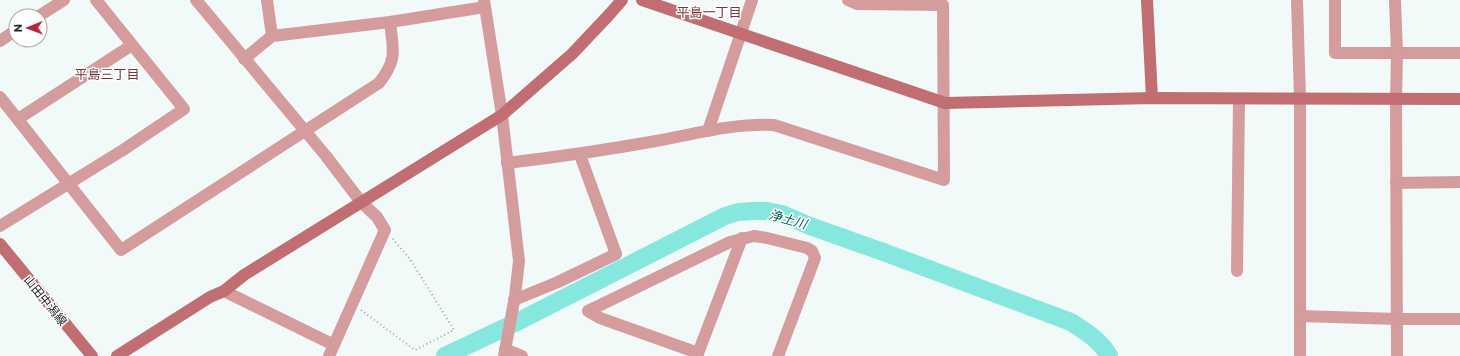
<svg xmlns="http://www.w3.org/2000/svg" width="1460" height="356" font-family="Commissioner,'Noto Sans JP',sans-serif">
<rect width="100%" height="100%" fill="#f2faf9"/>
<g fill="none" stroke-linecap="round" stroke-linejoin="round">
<path stroke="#86e7df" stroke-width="18" d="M 445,356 L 523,319 L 725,216 L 738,212 L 753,211 L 767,211 L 782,214 L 810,226 L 886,253 L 1071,322 C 1086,332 1100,340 1109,356"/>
<polyline stroke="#a0a6a5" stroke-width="2" stroke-dasharray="1 3" stroke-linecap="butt" points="361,310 415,350 454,330 410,259 392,238"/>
<g stroke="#d59c9d" stroke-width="12">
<polyline points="196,0 326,156 361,202 377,217 385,230 329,356"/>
<polyline points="267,0 272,36"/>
<polyline points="484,0 502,115 519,261 515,296 504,356"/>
<polyline points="1297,0 1300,99 1300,356"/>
<polyline points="1335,0 1335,53 1460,53"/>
<polyline points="1395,0 1397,53 1396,100 1397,356"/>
<polyline points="39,16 64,0"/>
<polyline points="0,41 16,30"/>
<polyline points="244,59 272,36 390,22 485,7"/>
<path d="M 0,97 L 121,250 L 379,83 C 398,59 393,50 390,22"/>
<polyline points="18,119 132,45"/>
<polyline points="708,131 752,0"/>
<path d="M 507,163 C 557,157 606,150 656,141 C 694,134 734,123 774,125 L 944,180 L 943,5 L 857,4 L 848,0"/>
<polyline points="1396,183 1460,182"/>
<polyline points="0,226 123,150 184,109 96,0"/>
<polyline points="1237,271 1239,99"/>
<polyline points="224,291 334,345"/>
<polyline points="514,300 558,282 616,254 580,155"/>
<polyline points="1300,316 1397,319 1460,319"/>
<polyline points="505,349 522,356"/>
<polyline points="698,353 600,318 588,311 730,242 754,236 767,238 807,248 812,251 815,258 778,356"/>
<polyline points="697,356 742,238"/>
</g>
<g stroke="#c06e71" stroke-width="12">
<polyline points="642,0 945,103 1152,98 1460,99"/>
<polyline points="1147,0 1152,98"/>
<polyline points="0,244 92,356"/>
<polyline points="117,356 210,297 224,291 244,275 502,115 572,54 608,16 622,0"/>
</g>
</g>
<g text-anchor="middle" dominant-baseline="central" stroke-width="3" stroke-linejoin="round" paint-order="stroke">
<g font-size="12" fill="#232625" stroke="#fff">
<text transform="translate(46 300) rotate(51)">山田中潟線</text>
</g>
<g font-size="13" fill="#7b3339" stroke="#fff">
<text x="709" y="12">平島一丁目</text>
<text x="107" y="74">平島三丁目</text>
</g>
<g font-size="13" font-style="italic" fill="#015c57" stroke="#fff">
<text transform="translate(788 219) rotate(16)">浄土川</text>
</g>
</g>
<g transform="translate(28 28) rotate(269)"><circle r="19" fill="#ffffff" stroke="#a7a8a8"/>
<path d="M0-3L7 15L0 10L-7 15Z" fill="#b7253e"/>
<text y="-6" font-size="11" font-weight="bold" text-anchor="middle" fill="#232625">N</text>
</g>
</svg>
